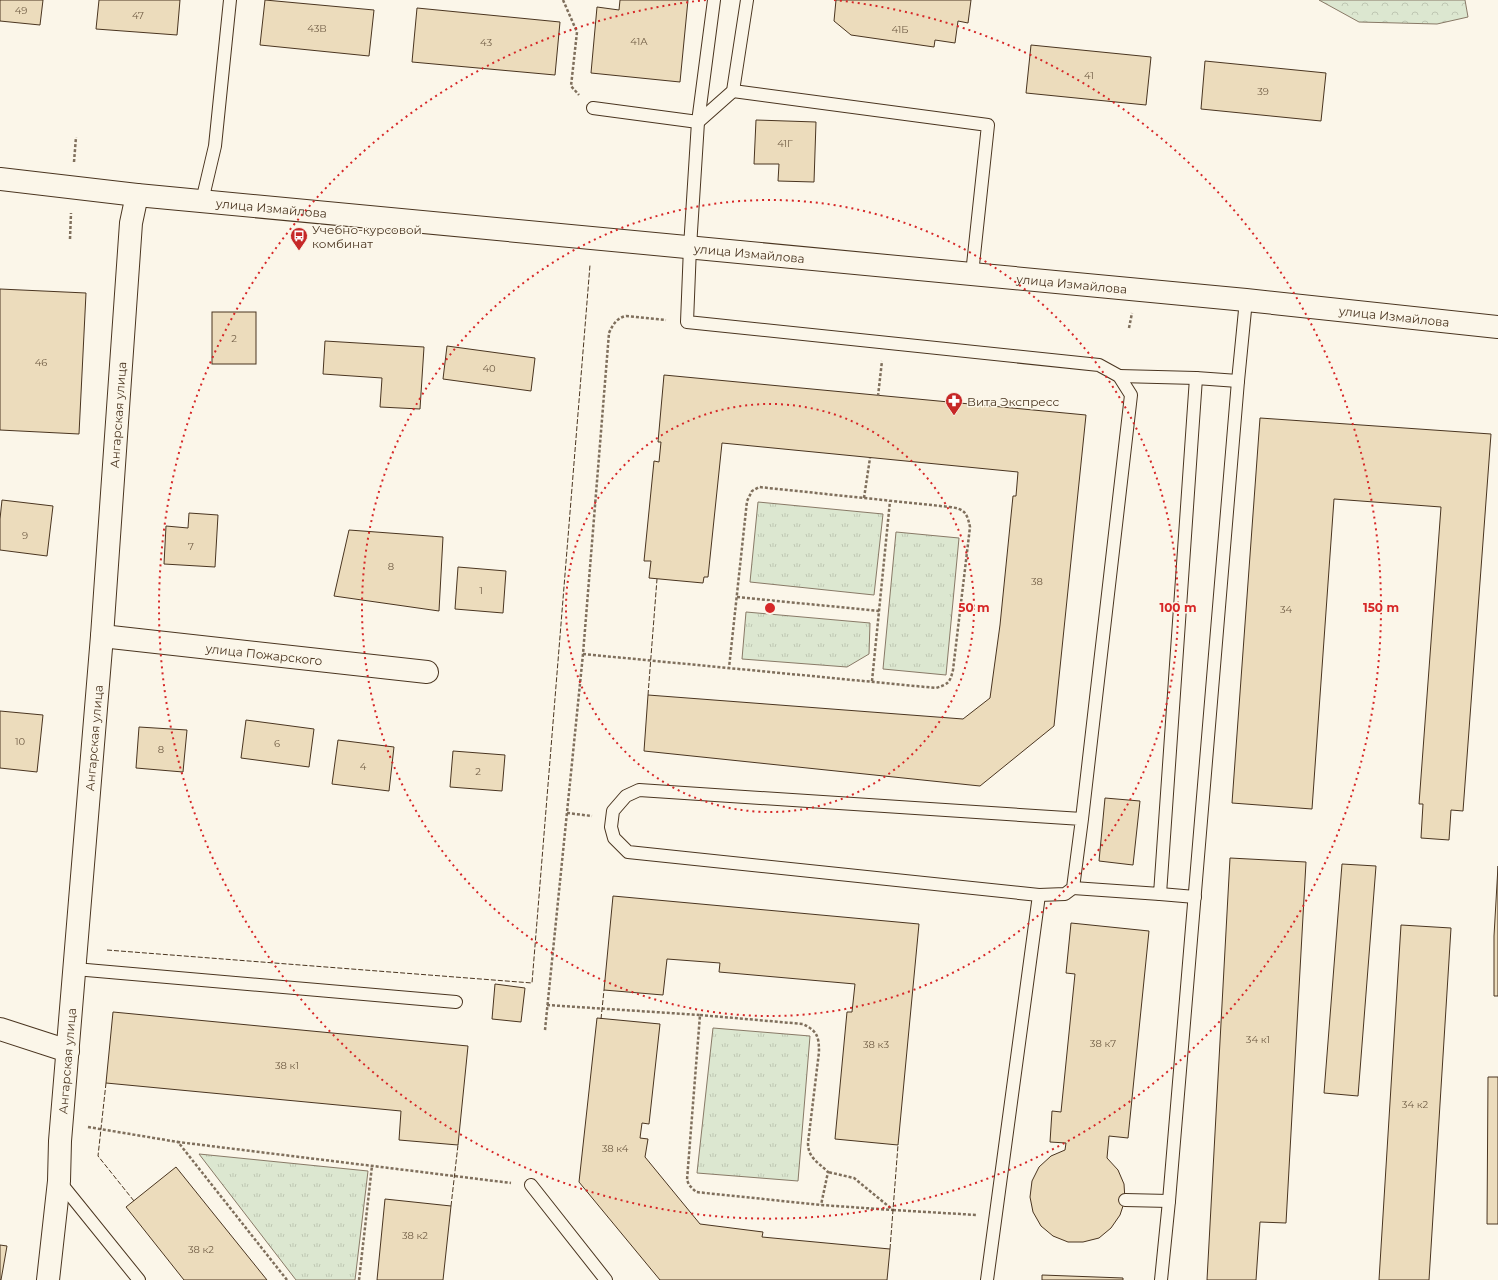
<svg xmlns="http://www.w3.org/2000/svg" width="1498" height="1280" font-family="Montserrat,sans-serif">
<defs>
<pattern id="forest-crowns" width="20" height="18" patternUnits="userSpaceOnUse"><rect width="20" height="18" fill="#dce7d0"/><path d="M2 6a3 3 0 1 1 6 0M12 15a3 3 0 1 1 6 0" fill="none" stroke="#bec7b2"/></pattern>
<pattern id="park-tufts" width="24" height="20" patternUnits="userSpaceOnUse"><rect width="24" height="20" fill="#dce7d0"/><path d="M3 7l-1-3M5 7V3M7 7l1-3M15 17l-1-3M17 17v-4M19 17l1-3" fill="none" stroke="#bec7b2"/></pattern>
</defs>
<rect width="100%" height="100%" fill="#fbf6e9"/>
<polygon fill="url(#forest-crowns)" stroke="#887966" points="1319,0 1465,0 1468,17 1437,24 1359,22"/>
<g fill="url(#park-tufts)" stroke="#887966">
<polygon points="758,502 883,514 874,595 750,582"/>
<polygon points="896,532 959,538 946,675 883,669"/>
<polygon points="746,612 870,623 869,654 847,667 742,659"/>
<polygon points="713,1028 810,1036 798,1181 697,1173"/>
<polygon points="199,1154 368,1171 355,1280 296,1280"/>
</g>
<g fill="#ecdcbc" stroke="#4a3520">
<polygon points="0,0 43,0 40,25 0,21"/>
<polygon points="99,0 180,0 177,35 96,29"/>
<polygon points="265,0 374,10 369,56 260,45"/>
<polygon points="620,0 688,0 680,82 591,73 597,7 619,10"/>
<polygon points="836,0 971,0 968,23 958,21 955,43 935,40 934,47 851,35 834,21"/>
<polygon points="417,8 560,22 555,75 412,62"/>
<polygon points="1031,45 1151,57 1146,105 1026,93"/>
<polygon points="1205,61 1326,73 1321,121 1201,109"/>
<polygon points="756,120 816,122 814,182 778,181 779,164 754,164"/>
<polygon points="0,289 86,293 79,434 0,430"/>
<rect x="212" y="312" width="44" height="52"/>
<polygon points="325,341 424,347 420,409 380,407 382,378 323,374"/>
<polygon points="447,346 535,358 531,391 443,379"/>
<polygon points="664,375 1086,415 1054,726 980,786 644,751 648,695 963,719 990,698 1000,625 1013,496 1016,496 1018,472 722,443 708,577 704,577 703,583 649,578 651,561 644,561 654,461 659,462 661,442 658,442"/>
<polygon points="1260,418 1491,434 1463,811 1451,810 1449,840 1421,838 1423,804 1419,804 1441,507 1334,499 1312,809 1232,803"/>
<polygon points="2,500 53,506 47,556 0,550 0,519"/>
<polygon points="189,513 218,515 215,567 164,564 166,526 188,528"/>
<polygon points="349,530 443,537 439,611 334,596"/>
<polygon points="458,567 506,571 503,613 455,609"/>
<polygon points="0,711 43,715 37,772 0,768"/>
<polygon points="246,720 314,729 309,767 241,758"/>
<polygon points="139,727 187,730 183,772 136,768"/>
<polygon points="338,740 394,747 389,791 332,784"/>
<polygon points="453,751 505,755 502,791 450,787"/>
<polygon points="1105,798 1140,801 1133,865 1099,861"/>
<polygon points="1230,858 1306,862 1286,1223 1260,1222 1256,1280 1207,1280"/>
<polygon points="1342,864 1376,866 1358,1096 1324,1093"/>
<polygon points="1498,866 1498,996 1494,996 1494,936"/>
<polygon points="613,896 919,924 898,1145 835,1139 847,1012 852,1012 855,984 719,972 720,963 667,959 663,995 604,990"/>
<polygon points="1071,923 1149,931 1128,1138 1109,1136 1107,1158 1118,1170 1124,1184 1125,1200 1120,1215 1111,1228 1099,1238 1083,1242 1068,1242 1053,1236 1041,1226 1033,1212 1030,1197 1032,1181 1039,1167 1051,1156 1065,1150 1066,1143 1050,1142 1052,1111 1061,1112 1075,974 1066,973"/>
<polygon points="1401,925 1451,928 1429,1280 1379,1280"/>
<polygon points="495,984 525,988 521,1022 492,1019"/>
<polygon points="113,1012 468,1046 458,1145 399,1140 401,1111 106,1083"/>
<polygon points="597,1018 660,1024 649,1124 642,1123 640,1138 648,1139 645,1157 700,1224 763,1232 762,1237 890,1249 887,1280 660,1280 579,1182"/>
<polygon points="1488,1077 1498,1077 1498,1224 1487,1224"/>
<polygon points="176,1167 217,1218 267,1280 184,1280 126,1207"/>
<polygon points="385,1199 451,1206 443,1280 377,1280"/>
<polygon points="0,1245 7,1246 1,1280 0,1280"/>
<polygon points="1042,1275 1123,1278 1123,1280 1042,1280"/>
</g>
<g fill="none" stroke-linecap="round" stroke-linejoin="round">
<defs>
<g id="lane">
<polyline points="714,0 698,122 690,247 687,322 1099,365 1119,376 1131,395 1082,819 1073,888 1065,894 1039,895 628,852 614,838 611,827 613,811 626,796 639,790 1082,819"/>
<polyline points="733,91 988,125 972,274"/>
<polyline points="593,108 698,122 733,91 747,0"/>
<polyline points="202,201 215,146 230,0"/>
<polyline points="1119,376 1196,378"/>
<polyline points="1073,888 1160,894 1196,378 1238,381"/>
<polyline points="1160,894 1195,897"/>
<polyline points="75,969 456,1002"/>
<polyline points="59,1181 139,1280"/>
<polyline points="531,1185 606,1280"/>
<polyline points="1125,1200 1169,1201"/>
<polyline points="987,1280 1039,895"/>
<polyline points="1161,1280 1169,1201 1238,381 1246,300"/>
</g>
<g id="street">
<path id="s1" d="M 102,636 L 427,672"/>
<polyline points="0,1029 68,1051"/>
</g>
<g id="secondary">
<path id="s2" d="M 48,1280 L 59,1181 L 60,1141 L 102,636 L 131,223 L 137,195"/>
</g>
<g id="primary">
<path id="s3" d="M 0,179 L 137,195 L 1246,300 L 1498,327"/>
</g>
</defs>
<use href="#lane" stroke="#4a3520" stroke-width="14"/>
<use href="#street" stroke="#4a3520" stroke-width="24"/>
<use href="#secondary" stroke="#4a3520" stroke-width="24"/>
<use href="#primary" stroke="#4a3520" stroke-width="24"/>
<g stroke="#7f6f5c" stroke-width="2.5" stroke-dasharray="3 2" stroke-linecap="butt">
<polyline points="563,0 577,32 571,86 579,95"/>
<polyline points="74,162 76,137"/>
<polyline points="70,239 71,213"/>
<polyline points="1129,328 1132,313"/>
<polyline points="878,396 882,361"/>
<polyline points="864,498 870,458"/>
<polyline points="737,597 879,611"/>
<path d="M 583,654 L 936,688 C 949,684 950,682 953,670 L 970,527 C 967,513 965,509 950,507 L 759,487 L 752,491 L 747,501 L 729,668"/>
<polyline points="872,681 890,501"/>
<polyline points="567,813 592,816"/>
<polyline points="547,1005 700,1015 687,1180 689,1185 696,1192 821,1205 893,1210 854,1178 828,1172"/>
<path d="M 700,1015 L 803,1024 C 817,1031 819,1036 819,1052 L 808,1143 C 808,1158 818,1162 828,1172 L 821,1205"/>
<path d="M 545,1030 L 583,654 L 609,333 C 613,324 617,318 626,316 L 666,320"/>
<polyline points="88,1127 178,1142"/>
<polyline points="893,1210 977,1215"/>
<polyline points="287,1280 178,1142 511,1183"/>
<polyline points="359,1280 372,1166"/>
</g>
<use href="#lane" stroke="#fbf6e9" stroke-width="12"/>
<use href="#street" stroke="#fbf6e9" stroke-width="22"/>
<use href="#secondary" stroke="#fbf6e9" stroke-width="22"/>
<use href="#primary" stroke="#fbf6e9" stroke-width="22"/>
<g stroke="#4a3520" stroke-width="1" stroke-dasharray="5 2" stroke-linecap="butt">
<polyline points="648,695 657,579"/>
<polyline points="107,950 532,983 590,265"/>
<polyline points="601,1019 604,990"/>
<polyline points="106,1083 98,1156 134,1201"/>
<polyline points="451,1206 458,1145"/>
<polyline points="890,1249 898,1145"/>
</g>
</g>
<g fill="none" stroke="#d62828" stroke-width="2" stroke-dasharray="2 4">
<circle cx="770" cy="608" r="204"/>
<circle cx="770" cy="608" r="408"/>
<path d="M834 0A611 611 0 1 1 706 0"/>
</g>
<defs>
<symbol id="bus-pin" viewBox="-11 -11 22 30"><path d="M0 17L-7.5 6A9.5 9.5 0 1 1 7.5 6Z" fill="#c62828" stroke="#fbf6e9"/><path d="M-5-6H5V4H4V6H2V4H-2V6H-4V4H-5ZM-3.5-4V0h7V-4ZM-3.5 1.2v1.5H-2V1.2ZM2 1.2v1.5H3.5V1.2Z" fill="#fff"/></symbol>
<symbol id="pharmacy-pin" viewBox="-11 -11 22 30"><path d="M0 17L-7.5 6A9.5 9.5 0 1 1 7.5 6Z" fill="#c62828" stroke="#fbf6e9"/><path d="M-2-6h4v4h4v4h-4v4h-4v-4h-4v-4h4Z" fill="#fff"/></symbol>
</defs>
<g fill-rule="evenodd">
<use href="#bus-pin" x="289" y="226" width="20" height="27"/>
<use href="#pharmacy-pin" x="944" y="391" width="20" height="27"/>
</g>
<g text-anchor="middle" dominant-baseline="central" stroke-width="3" stroke-linejoin="round" paint-order="stroke">
<g font-size="10" fill="#725f47">
<text x="21" y="10">49</text>
<text x="138" y="15">47</text>
<text x="317" y="28">43В</text>
<text x="900" y="29">41Б</text>
<text x="639" y="41">41А</text>
<text x="486" y="42">43</text>
<text x="1089" y="75">41</text>
<text x="1263" y="91">39</text>
<text x="785" y="143">41Г</text>
<text x="234" y="338">2</text>
<text x="41" y="362">46</text>
<text x="489" y="368">40</text>
<text x="25" y="535">9</text>
<text x="191" y="546">7</text>
<text x="391" y="566">8</text>
<text x="1037" y="581">38</text>
<text x="481" y="590">1</text>
<text x="1286" y="609">34</text>
<text x="20" y="741">10</text>
<text x="277" y="743">6</text>
<text x="161" y="749">8</text>
<text x="363" y="766">4</text>
<text x="478" y="771">2</text>
<text x="1258" y="1039">34 к1</text>
<text x="1103" y="1043">38 к7</text>
<text x="876" y="1044">38 к3</text>
<text x="287" y="1065">38 к1</text>
<text x="1415" y="1104">34 к2</text>
<text x="615" y="1148">38 к4</text>
<text x="415" y="1235">38 к2</text>
<text x="201" y="1249">38 к2</text>
</g>
<g font-size="12" fill="#4a3520" stroke="#fbf6e9">
<text stroke="none"><textPath href="#s3" startOffset="273">улица Измайлова</textPath></text>
<text stroke="none"><textPath href="#s3" startOffset="753">улица Измайлова</textPath></text>
<text stroke="none"><textPath href="#s3" startOffset="1077">улица Измайлова</textPath></text>
<text stroke="none"><textPath href="#s3" startOffset="1401">улица Измайлова</textPath></text>
<text stroke="none"><textPath href="#s2" startOffset="868">Ангарская улица</textPath></text>
<text stroke="none"><textPath href="#s1" startOffset="163">улица Пожарского</textPath></text>
<text stroke="none"><textPath href="#s2" startOffset="544">Ангарская улица</textPath></text>
<text stroke="none"><textPath href="#s2" startOffset="220">Ангарская улица</textPath></text>
</g>
<g font-size="12" fill="#4a3520" stroke="#fbf6e9" text-anchor="start">
<text x="312" y="229">Учебно-курсовой<tspan x="312" dy="14">комбинат</tspan></text>
<text x="967" y="401">Вита Экспресс</text>
</g>
</g>
<circle cx="770" cy="608" r="6" fill="#d62828" stroke="#fbf6e9" stroke-width="2"/>
<g font-size="12" text-anchor="middle" font-weight="bold" fill="#d62828" stroke="#fbf6e9" stroke-width="3" stroke-linejoin="round" paint-order="stroke">
<text x="974" y="612">50 m</text>
<text x="1178" y="612">100 m</text>
<text x="1381" y="612">150 m</text>
</g>
</svg>
